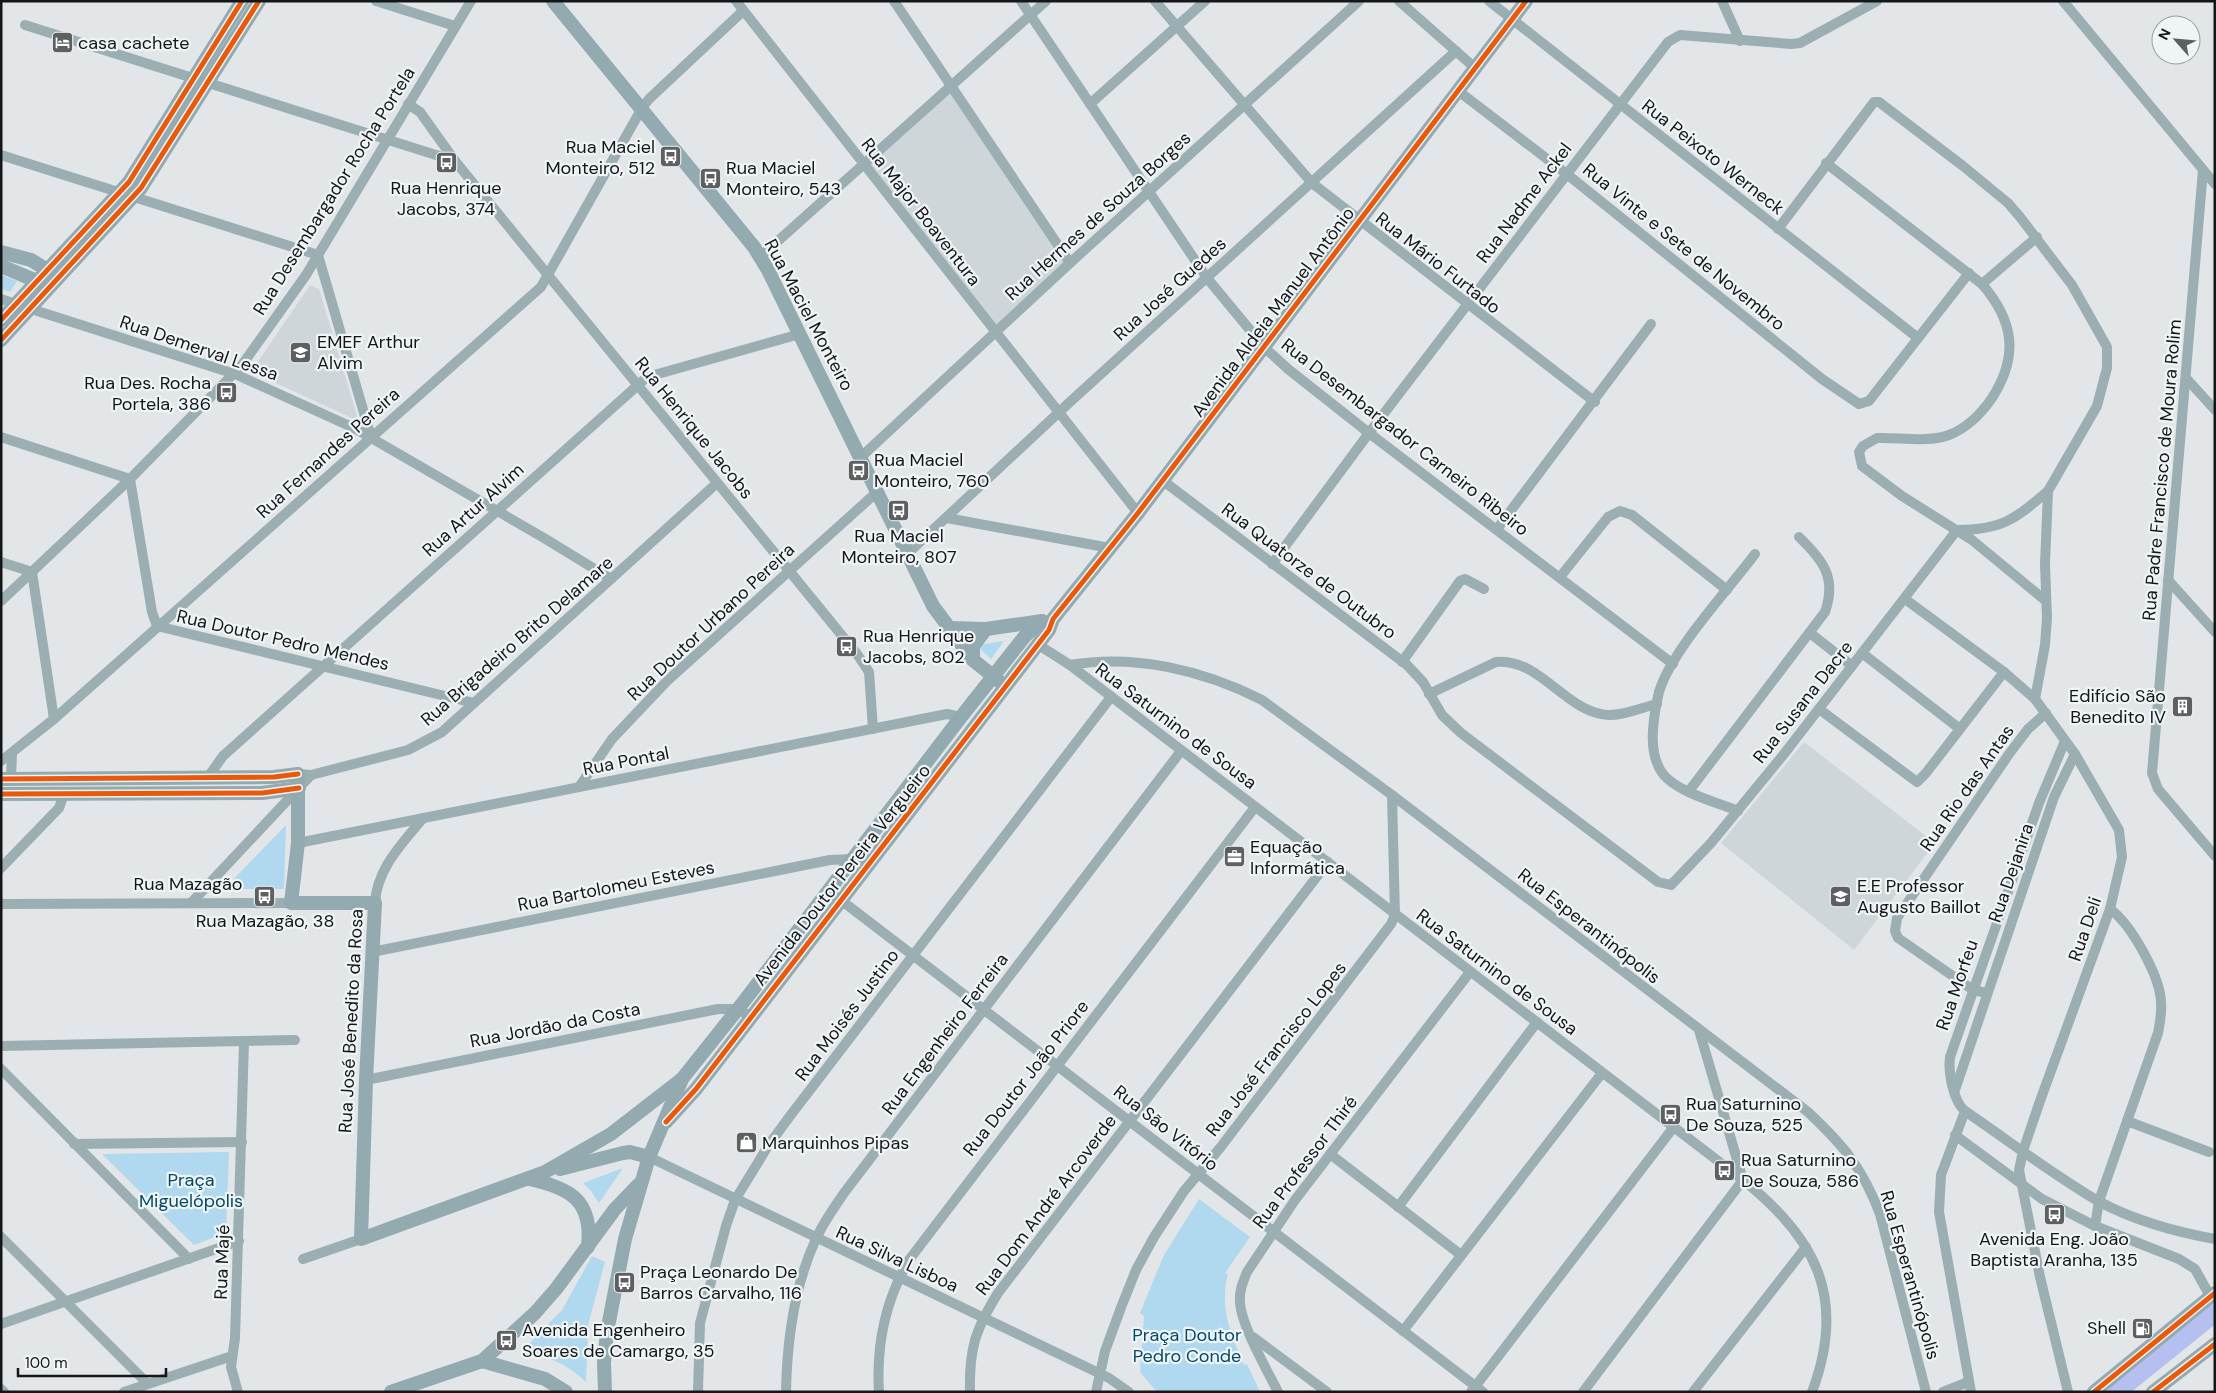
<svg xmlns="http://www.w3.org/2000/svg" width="2216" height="1393" font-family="'DM Sans',sans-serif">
<rect width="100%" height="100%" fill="#e3e6e8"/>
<g fill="#ced6da">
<polygon points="952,87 1070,263 995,331 864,166"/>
<polygon points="310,285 319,289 357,416 354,419 254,373 253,369"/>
<polygon points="1804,742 1935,843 1854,950 1721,843"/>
</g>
<g fill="#b0d8ee">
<polygon points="1,275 17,281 10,292 1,289"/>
<polygon points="1004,641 991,659 980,649 983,644"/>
<polygon points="286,825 284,889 224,889"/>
<polygon points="229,1152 226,1233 194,1245 102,1154"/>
<polygon points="623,1168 599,1203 591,1191 583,1183"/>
<path d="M 1199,1199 L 1250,1237 L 1225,1273 L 1228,1274 C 1219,1308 1231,1335 1244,1365 L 1247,1364 L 1260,1392 L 1157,1392 L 1140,1372 L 1144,1316 L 1140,1313 L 1164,1255 Z"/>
<path d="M 592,1256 L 605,1262 L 588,1325 L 586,1382 C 569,1365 546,1355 522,1351 L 562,1310 Z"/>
</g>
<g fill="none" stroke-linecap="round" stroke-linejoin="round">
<polyline stroke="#b6c0f0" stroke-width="18" points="2117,1392 2215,1313"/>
<g stroke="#9bafb3" stroke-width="10">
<polyline points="376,1 455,26"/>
<polyline points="736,1 1138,513"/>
<polyline points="894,1 1070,263"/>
<polyline points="1021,1 1207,278 1264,347 1288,369 1369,433 1673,664"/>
<polyline points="1155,1 1312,183 1595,402"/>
<polyline points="1399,1 1474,67"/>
<polyline points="1489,1 1918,338"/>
<polyline points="1722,1 1740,41"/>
<polyline points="2063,1 2215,184"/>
<polyline points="25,25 455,161"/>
<polyline points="1457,90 1568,175 1822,379 1859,404 1869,401 1969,273"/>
<polyline points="408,104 420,112 455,161 857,654 869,672 873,729"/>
<polyline points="1090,104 1205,1"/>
<polyline points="1,155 318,255"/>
<path d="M 1826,163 L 1982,284 C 2014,321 2019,356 1992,398 C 1981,414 1967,428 1949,435 C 1928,443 1899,437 1877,438 L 1863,446 L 1859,452 L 1862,466 L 1902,496 L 1972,540 L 2046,601"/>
<polyline points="2203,170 2152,773 2158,789 2215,856"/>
<polyline points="1778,229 1874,102 1879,102 1963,166 2008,203 2020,217 2072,285 2107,347 2107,368 2097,406 2048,491 2045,564 2047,618 2045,645 2035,699"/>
<polyline points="318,255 371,437"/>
<polyline points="760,257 1046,1"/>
<polyline points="1982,284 2037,237"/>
<polyline points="1,299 16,304"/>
<polyline points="31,309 235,374 354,428 544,538 611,579"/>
<polyline points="2186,378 2215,410"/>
<polyline points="1,437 130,479 152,612 157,626 474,703"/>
<polyline points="861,457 1070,263 1359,1"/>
<path d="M 1162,480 L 1407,665 L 1423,682 L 1442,715 L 1461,733 L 1658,882 L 1671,885 L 1711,843 L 1784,754 L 1957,530 C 2002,530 2015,519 2048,491"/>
<polyline points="947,518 1110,548"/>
<polyline points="1497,529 1651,324"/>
<polyline points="907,554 1071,401 1456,51"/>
<polyline points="1,562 32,572 54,719"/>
<polyline points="1272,564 1369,433 1668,42 1680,35 1791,44 1800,43 1877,1"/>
<polyline points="1560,577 1608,517 1620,511 1632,515 1727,590"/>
<polyline points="2168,580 2215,632"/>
<polyline points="1905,599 2004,672 2035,699 2075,754 2119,830 2122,857 2110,909 2040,1101 2023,1151 2019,1170 2040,1277 2068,1392"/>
<polyline points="1,601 130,479 242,365 306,275 471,1"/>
<polyline points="1810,633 1852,666"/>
<path d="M 1037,644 L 1070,665 L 1743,1180 C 1817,1239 1847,1299 1812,1392"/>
<polyline points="1862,653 1960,729"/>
<polyline points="1402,662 1460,581 1465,579 1484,589"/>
<path d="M 1070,665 C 1135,654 1203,670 1262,700 L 1392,795 L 1808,1112 C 1844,1146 1862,1167 1880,1214 L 1926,1392"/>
<path d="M 1429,694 L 1496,662 C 1538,658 1562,706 1601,714 C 1618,718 1640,708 1657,704"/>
<polyline points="1819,709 1917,782 1926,773 2004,672"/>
<path d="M 2065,741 L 2039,803 L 1950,1057 C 1948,1072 1953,1101 1965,1111 C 2009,1141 2052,1174 2098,1201 C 2133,1220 2176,1232 2215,1239"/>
<polyline points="1,761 54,719 541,287 642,108 649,99 743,11"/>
<polyline points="298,774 311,775 408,750 442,732 717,483"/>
<polyline points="208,777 223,756 647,377 800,334"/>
<polyline points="11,779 12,753"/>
<polyline points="579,787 612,739 667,681 877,492"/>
<path d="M 1689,791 L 1825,612 C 1837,578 1823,560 1799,537"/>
<path d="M 1738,811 C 1716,802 1677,792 1663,774 C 1653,761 1652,745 1653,730 C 1654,717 1656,704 1659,692 C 1671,651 1728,590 1755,554"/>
<polyline points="298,843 947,714 961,717"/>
<polyline points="1,868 59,808 64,794"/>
<polyline points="829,891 1483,1392"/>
<polyline points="192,902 311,775"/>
<path d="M 375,903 C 377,868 402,844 423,818"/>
<polyline points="1,904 291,903"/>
<polyline points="372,952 830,860 852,859 865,867"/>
<polyline points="1987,993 1973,990 1898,938 1895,931 1897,918 2009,754 2028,729 2046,713"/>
<polyline points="1,1046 295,1040"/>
<polyline points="1,1069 189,1259"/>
<polyline points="366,1080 718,1009 737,1009 750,1016"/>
<polyline points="1955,1090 2054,797 2075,754"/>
<polyline points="1965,1111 1941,1175 1939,1212 1971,1392"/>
<polyline points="2127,1121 2209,1152"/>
<polyline points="1955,1135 2042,1199 2095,1226 2179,1259 2195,1269 2210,1296"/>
<polyline points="74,1144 242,1142"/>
<polyline points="1330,1154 1461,1255"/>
<polyline points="649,1157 1109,1378 1129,1392"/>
<polyline points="1398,1207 1537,1022"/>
<path d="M 2095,1226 L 2099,1201 L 2158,1033 C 2160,1022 2162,1013 2161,1002 C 2160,976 2131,924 2110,909"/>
<polyline points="1,1237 148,1384"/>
<polyline points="303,1259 361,1239"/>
<polyline points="1,1324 239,1241"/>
<polyline points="1403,1331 1602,1073"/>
<polyline points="1253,1337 1327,1392"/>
<polyline points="1,1389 4,1392"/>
<polyline points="124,1392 232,1356"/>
<polyline points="238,1392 231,1367 235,1338 244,1042"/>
<polyline points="698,1392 700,1323 726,1226 735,1200 768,1146 790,1116 1111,697"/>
<path d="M 786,1392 C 787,1340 794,1286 816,1239 C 823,1223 834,1208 844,1193 L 1181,751"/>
<path d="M 879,1392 C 876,1344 885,1301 909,1260 L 1255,807"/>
<path d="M 970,1392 C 969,1349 975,1330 998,1293 L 1328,862"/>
<polyline points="1096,1392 1105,1351 1122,1305 1136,1270 1154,1237 1184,1191 1220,1148 1391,924 1395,915 1392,795"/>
<path d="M 1278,1392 C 1267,1370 1241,1325 1240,1302 C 1239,1291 1243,1282 1247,1272 L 1295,1200 L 1470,972"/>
<polyline points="1471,1392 1673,1128"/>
<polyline points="1583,1392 1743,1180 1699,1030"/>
<polyline points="1693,1392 1806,1247"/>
<polyline points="1943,1392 1968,1382"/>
</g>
<g stroke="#92aab0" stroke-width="14">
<polyline points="553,1 754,247 768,270 933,606 973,660 999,681"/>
<polyline points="1,252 31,260 54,274"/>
<polyline points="1,266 44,284"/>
<polyline points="1,320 129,182 242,1"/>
<polyline points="1,340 141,188 259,1"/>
<polyline points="949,628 986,629 1042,621"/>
<polyline points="973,660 973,646 986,629"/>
<polyline points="1,779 274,777 298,774 298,843 291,903 375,903 366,1080 361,1239 545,1172 611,1134 682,1079"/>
<polyline points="1,794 262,793 299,788"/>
<polyline points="666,1122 696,1089 1049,630 1053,619 1138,513 1526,1"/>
<polyline points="560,1169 623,1153 630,1152 649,1157"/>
<path d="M 529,1179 C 571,1188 593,1201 588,1247"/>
<polyline points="482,1361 545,1379 566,1392"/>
<polyline points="391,1392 482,1361 535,1313 556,1289 615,1209 638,1185"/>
<polyline points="605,1392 604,1363 607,1332 625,1239 649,1157 682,1079 745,1000 961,717 1025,636 1042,621"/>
<polyline points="2094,1392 2215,1293"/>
<polyline points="2153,1392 2215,1344"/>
</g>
<defs>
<g id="cycleway">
<polyline points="1,320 129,182 242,1"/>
<polyline points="1,340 141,188 259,1"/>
<polyline points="1,779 274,777 298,774"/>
<polyline points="1,794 262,793 299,788"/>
<polyline points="666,1122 696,1089 1049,630 1053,619 1138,513 1526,1"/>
<polyline points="2094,1392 2215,1293"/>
<polyline points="2153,1392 2215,1344"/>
</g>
</defs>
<use href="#cycleway" stroke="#eff4f6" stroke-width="8"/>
<use href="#cycleway" stroke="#e8590c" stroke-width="5"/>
</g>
<defs>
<symbol id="hotel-square" viewBox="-11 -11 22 22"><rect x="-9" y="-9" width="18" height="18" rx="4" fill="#5d5f60" stroke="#eff4f6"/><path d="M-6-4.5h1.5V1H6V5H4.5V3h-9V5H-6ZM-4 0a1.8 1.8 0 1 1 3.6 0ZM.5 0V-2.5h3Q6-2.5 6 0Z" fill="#fff"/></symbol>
<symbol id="bus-square" viewBox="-11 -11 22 22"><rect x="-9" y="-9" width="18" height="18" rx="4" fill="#5d5f60" stroke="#eff4f6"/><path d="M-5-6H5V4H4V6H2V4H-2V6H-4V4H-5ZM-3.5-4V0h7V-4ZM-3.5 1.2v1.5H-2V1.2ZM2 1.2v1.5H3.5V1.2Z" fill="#fff"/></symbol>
<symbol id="school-square" viewBox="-11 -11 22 22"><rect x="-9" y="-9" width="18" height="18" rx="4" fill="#5d5f60" stroke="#eff4f6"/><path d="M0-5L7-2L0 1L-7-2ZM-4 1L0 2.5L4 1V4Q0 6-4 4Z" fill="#fff"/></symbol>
<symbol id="building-square" viewBox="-11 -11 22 22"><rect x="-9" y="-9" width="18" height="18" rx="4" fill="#5d5f60" stroke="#eff4f6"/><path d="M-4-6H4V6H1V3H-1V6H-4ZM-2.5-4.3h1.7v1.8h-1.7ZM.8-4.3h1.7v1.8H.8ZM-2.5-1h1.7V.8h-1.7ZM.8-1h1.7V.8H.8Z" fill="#fff"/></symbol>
<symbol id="office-square" viewBox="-11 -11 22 22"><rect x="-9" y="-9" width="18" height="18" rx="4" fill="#5d5f60" stroke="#eff4f6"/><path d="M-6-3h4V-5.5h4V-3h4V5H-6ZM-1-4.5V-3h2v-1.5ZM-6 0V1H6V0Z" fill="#fff"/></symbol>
<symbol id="shop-square" viewBox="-11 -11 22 22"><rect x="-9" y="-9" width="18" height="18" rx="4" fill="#5d5f60" stroke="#eff4f6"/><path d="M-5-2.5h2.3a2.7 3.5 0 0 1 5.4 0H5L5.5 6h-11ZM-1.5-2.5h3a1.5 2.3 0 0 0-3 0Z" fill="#fff"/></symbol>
<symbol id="fuel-square" viewBox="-11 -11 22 22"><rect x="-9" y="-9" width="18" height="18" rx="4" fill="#5d5f60" stroke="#eff4f6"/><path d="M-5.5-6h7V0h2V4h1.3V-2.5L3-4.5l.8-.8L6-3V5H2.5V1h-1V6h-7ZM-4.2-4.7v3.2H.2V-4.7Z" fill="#fff"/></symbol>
</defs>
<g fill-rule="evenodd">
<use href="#hotel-square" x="50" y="30" width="25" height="25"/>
<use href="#bus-square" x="658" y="144" width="25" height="25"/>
<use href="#bus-square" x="434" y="150" width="25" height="25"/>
<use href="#bus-square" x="698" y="166" width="25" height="25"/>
<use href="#school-square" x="288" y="340" width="25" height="25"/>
<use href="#bus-square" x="214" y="380" width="25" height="25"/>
<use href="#bus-square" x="846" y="458" width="25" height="25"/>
<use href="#bus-square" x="886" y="498" width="25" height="25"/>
<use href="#bus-square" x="834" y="634" width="25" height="25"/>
<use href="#building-square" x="2170" y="694" width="25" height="25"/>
<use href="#office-square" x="1222" y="844" width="25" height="25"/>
<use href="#bus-square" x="252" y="884" width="25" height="25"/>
<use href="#school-square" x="1828" y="884" width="25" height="25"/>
<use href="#bus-square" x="1658" y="1102" width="25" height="25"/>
<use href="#shop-square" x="734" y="1130" width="25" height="25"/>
<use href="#bus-square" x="1712" y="1158" width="25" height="25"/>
<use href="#bus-square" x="2042" y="1202" width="25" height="25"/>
<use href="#bus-square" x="612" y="1270" width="25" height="25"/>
<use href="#fuel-square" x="2130" y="1316" width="25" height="25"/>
<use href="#bus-square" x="494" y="1328" width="25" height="25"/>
</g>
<g text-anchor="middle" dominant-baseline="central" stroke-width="4.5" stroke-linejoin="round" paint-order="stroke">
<g font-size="18" fill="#151617" stroke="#eff4f6" text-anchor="start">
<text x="78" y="43">casa cachete</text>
<text x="655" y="147" text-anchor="end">Rua Maciel<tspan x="655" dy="21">Monteiro, 512</tspan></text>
<text x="726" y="168">Rua Maciel<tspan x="726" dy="21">Monteiro, 543</tspan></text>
<text x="446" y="188" text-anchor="middle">Rua Henrique<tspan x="446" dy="21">Jacobs, 374</tspan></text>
<text x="317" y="342">EMEF Arthur<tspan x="317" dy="21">Alvim</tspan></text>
<text x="211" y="383" text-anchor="end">Rua Des. Rocha<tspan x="211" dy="21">Portela, 386</tspan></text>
<text x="874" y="460">Rua Maciel<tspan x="874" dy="21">Monteiro, 760</tspan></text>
<text x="899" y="536" text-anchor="middle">Rua Maciel<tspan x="899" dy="21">Monteiro, 807</tspan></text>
<text x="863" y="636">Rua Henrique<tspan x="863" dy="21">Jacobs, 802</tspan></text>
<text x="2166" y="696" text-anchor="end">Edifício São<tspan x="2166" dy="21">Benedito IV</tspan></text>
<text x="1250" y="847">Equação<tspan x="1250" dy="21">Informática</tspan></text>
<text x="1857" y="886">E.E Professor<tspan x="1857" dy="21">Augusto Baillot</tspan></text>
<text x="265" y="921" text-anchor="middle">Rua Mazagão, 38</text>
<text x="1686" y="1104">Rua Saturnino<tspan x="1686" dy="21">De Souza, 525</tspan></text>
<text x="762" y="1143">Marquinhos Pipas</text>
<text x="1741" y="1160">Rua Saturnino<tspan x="1741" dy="21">De Souza, 586</tspan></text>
<text x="2054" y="1239" text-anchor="middle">Avenida Eng. João<tspan x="2054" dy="21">Baptista Aranha, 135</tspan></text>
<text x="640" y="1272">Praça Leonardo De<tspan x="640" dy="21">Barros Carvalho, 116</tspan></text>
<text x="2126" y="1328" text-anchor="end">Shell</text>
<text x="522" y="1330">Avenida Engenheiro<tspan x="522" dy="21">Soares de Camargo, 35</tspan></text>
</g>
<g font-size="18" fill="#151617" stroke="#eff4f6">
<text transform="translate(1713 157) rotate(38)">Rua Peixoto Werneck</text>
<text transform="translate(334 191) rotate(-58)">Rua Desembargador Rocha Portela</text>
<text transform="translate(1524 203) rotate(-53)">Rua Nadme Ackel</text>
<text transform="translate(921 212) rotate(52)">Rua Major Boaventura</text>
<text transform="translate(1098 216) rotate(-42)">Rua Hermes de Souza Borges</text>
<text transform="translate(1684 247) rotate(39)">Rua Vinte e Sete de Novembro</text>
<text transform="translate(1438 263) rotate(38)">Rua Mário Furtado</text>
<text transform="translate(1170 289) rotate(-42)">Rua José Guedes</text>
<text transform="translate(1273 312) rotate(-53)">Avenida Aldeia Manuel Antônio</text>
<text transform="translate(809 315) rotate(62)">Rua Maciel Monteiro</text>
<text transform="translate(199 348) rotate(19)">Rua Demerval Lessa</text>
<text transform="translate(694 428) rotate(51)">Rua Henrique Jacobs</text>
<text transform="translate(1405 437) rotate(38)">Rua Desembargador Carneiro Ribeiro</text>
<text transform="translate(328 453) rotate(-42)">Rua Fernandes Pereira</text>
<text transform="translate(2162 470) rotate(-85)">Rua Padre Francisco de Moura Rolim</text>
<text transform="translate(473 510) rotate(-42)">Rua Artur Alvim</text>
<text transform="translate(1309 571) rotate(37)">Rua Quatorze de Outubro</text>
<text transform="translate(711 622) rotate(-43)">Rua Doutor Urbano Pereira</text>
<text transform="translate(283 640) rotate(13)">Rua Doutor Pedro Mendes</text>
<text transform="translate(517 641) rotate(-41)">Rua Brigadeiro Brito Delamare</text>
<text transform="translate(1803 702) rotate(-52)">Rua Susana Dacre</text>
<text transform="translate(1176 726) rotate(37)">Rua Saturnino de Sousa</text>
<text transform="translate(626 761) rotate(-11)">Rua Pontal</text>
<text transform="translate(1967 788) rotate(-55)">Rua Rio das Antas</text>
<text transform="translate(2011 873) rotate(-71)">Rua Dejanira</text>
<text transform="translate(842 875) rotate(-52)">Avenida Doutor Pereira Vergueiro</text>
<text x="188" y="884">Rua Mazagão</text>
<text transform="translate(616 886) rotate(-11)">Rua Bartolomeu Esteves</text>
<text transform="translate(1589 926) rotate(38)">Rua Esperantinópolis</text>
<text transform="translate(2085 929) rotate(-71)">Rua Deli</text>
<text transform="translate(1497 972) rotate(37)">Rua Saturnino de Sousa</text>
<text transform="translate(1957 985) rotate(-71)">Rua Morfeu</text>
<text transform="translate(847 1015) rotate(-53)">Rua Moisés Justino</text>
<text transform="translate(351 1021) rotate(-87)">Rua José Benedito da Rosa</text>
<text transform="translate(555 1025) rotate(-11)">Rua Jordão da Costa</text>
<text transform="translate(945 1034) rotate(-53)">Rua Engenheiro Ferreira</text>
<text transform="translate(1276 1049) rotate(-52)">Rua José Francisco Lopes</text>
<text transform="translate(1026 1078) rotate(-52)">Rua Doutor João Priore</text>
<text transform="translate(1166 1128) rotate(38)">Rua São Vitório</text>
<text transform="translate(1305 1162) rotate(-53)">Rua Professor Thiré</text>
<text transform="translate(1046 1205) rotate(-53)">Rua Dom André Arcoverde</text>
<text transform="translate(897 1259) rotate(25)">Rua Silva Lisboa</text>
<text transform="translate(222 1262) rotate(-88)">Rua Majé</text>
<text transform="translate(1910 1275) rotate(74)">Rua Esperantinópolis</text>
</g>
<g font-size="18" fill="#044965" stroke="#eff4f6">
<text x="191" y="1180">Praça<tspan x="191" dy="21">Miguelópolis</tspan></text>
<text x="1187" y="1335">Praça Doutor<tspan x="1187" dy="21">Pedro Conde</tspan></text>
</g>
</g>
<rect width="2216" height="1393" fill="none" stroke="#151617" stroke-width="5"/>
<g transform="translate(2176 40) rotate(297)"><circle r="24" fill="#eff4f6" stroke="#989b9d"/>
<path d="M0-4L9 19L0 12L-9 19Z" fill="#5d5f60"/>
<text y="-8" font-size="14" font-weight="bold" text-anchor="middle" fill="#151617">N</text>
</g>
<path d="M18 1368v8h148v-8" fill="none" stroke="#151617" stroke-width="2.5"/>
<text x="25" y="1368" font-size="15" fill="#151617" stroke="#eff4f6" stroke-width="4" paint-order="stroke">100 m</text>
</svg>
